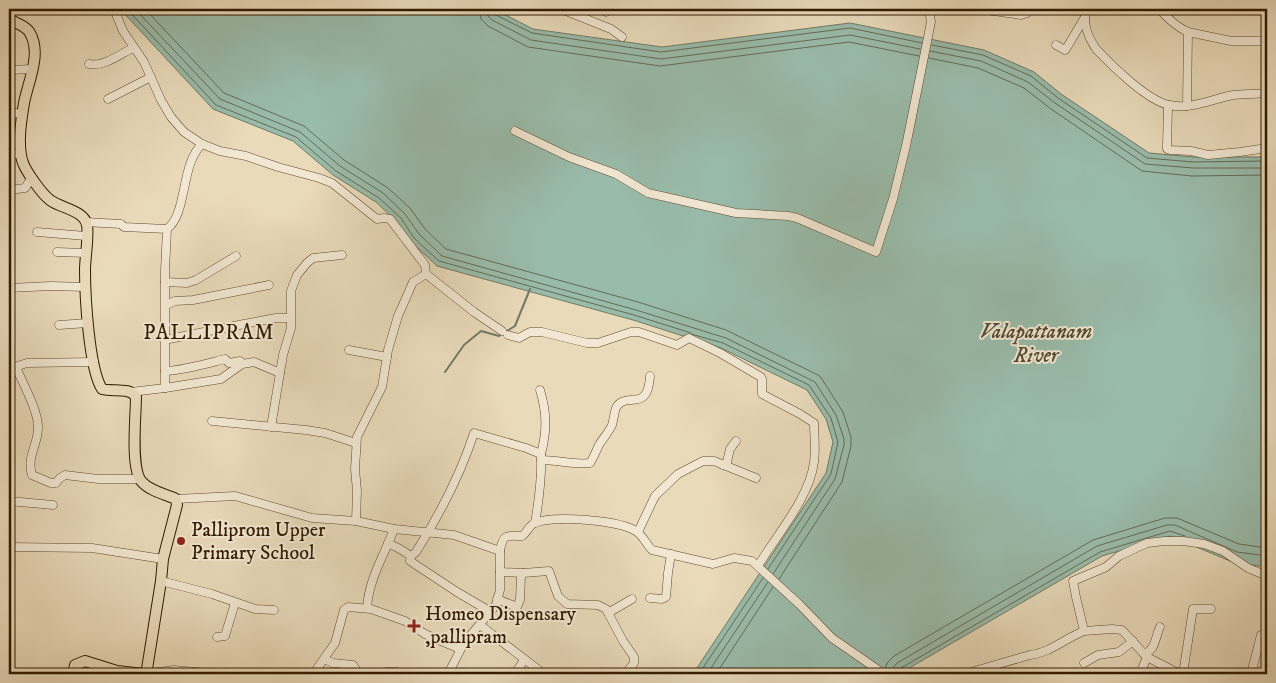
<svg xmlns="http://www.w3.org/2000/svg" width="1276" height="683" font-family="'IM FELL DW Pica',serif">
<rect width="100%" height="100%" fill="#e9daba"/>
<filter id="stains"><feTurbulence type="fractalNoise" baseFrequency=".004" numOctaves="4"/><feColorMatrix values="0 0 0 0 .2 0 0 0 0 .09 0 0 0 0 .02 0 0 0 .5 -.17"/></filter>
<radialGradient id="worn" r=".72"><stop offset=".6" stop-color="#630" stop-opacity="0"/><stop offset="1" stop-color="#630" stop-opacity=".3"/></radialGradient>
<polygon fill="#9ba" stroke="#707b66" points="120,9 494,9 533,29 662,47 850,23 984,50 1034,72 1061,94 1149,153 1193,157 1267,157 1267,567 1235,563 1170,536 1102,556 899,674 693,674 826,473 833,442 826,419 807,390 721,348 633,320 437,266 410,241 397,222 376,202 333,175 293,141 213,109"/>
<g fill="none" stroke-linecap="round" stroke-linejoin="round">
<g stroke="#666a55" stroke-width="1">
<polyline points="127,9 216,105 296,137 336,171 379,198 401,218 414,238 439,261 634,315 691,333"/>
<polyline points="135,9 220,99 300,132 340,166 383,193 405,214 419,234 442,256 636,310 726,338 815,382 836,415 844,439 844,445 835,479 773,574"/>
<polyline points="145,9 224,93 304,126 344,160 388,188 410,208 425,229 446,249 638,302 726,330 820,376 843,412 851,437 851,446 842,482 779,579"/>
<polyline points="479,9 481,19 488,26 528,47 660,66 849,42 919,56"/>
<polyline points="487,9 488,16 492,20 531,40 661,59 850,35 920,49"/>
<polyline points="493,9 496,15 532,33 661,52 850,28 922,43"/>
<polyline points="932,45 983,55 1031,76 1058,98 1147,158 1193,162 1267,161"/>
<polyline points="930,51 981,61 1028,82 1055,103 1145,164 1193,168 1267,168"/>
<polyline points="929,58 978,68 1024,88 1051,109 1142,171 1192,176 1267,175"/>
<polyline points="691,334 723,343 809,385 831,418 838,442 831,474 768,569"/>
<polyline points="885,668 888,662 894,656 1093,540 1165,518 1177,518 1239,544 1267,548"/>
<polyline points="699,674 763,578"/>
<polyline points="707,674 768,582"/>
<polyline points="716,674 773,587"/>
<polyline points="892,674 893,668 897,663 1097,546 1167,525 1175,525 1237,552 1267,556"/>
<polyline points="898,674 901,668 1100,552 1170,531 1185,536"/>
</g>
<polyline stroke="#707b66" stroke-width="2" points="445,372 464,345 481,331 499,336 515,326 530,289"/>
<defs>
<g id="minor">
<polyline points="114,9 123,31 144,62 161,100 171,117 184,132 202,144 220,151 246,156 278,167 319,178 332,183 377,219 384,218 390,219 425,265 426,274 474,312 502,331"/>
<polyline points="561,9 611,29 622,37"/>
<polyline points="771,9 771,10"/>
<polyline points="979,9 1021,15 1027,13 1029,9"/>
<path d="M 1086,9 C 1083,23 1088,38 1097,50 C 1112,66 1148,101 1169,105 C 1191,110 1212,99 1233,95 C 1244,94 1256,94 1267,93"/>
<path d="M 1162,9 L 1161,11 C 1170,20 1177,27 1188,32 L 1187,106"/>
<polyline points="606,12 607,9"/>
<polyline points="1188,32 1231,41 1267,41"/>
<polyline points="1056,45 1065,50 1066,49 1085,17"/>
<path d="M 89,64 C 104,67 120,54 133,48"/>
<polyline points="9,70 33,69"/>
<polyline points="108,99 151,77"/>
<polyline points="1168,105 1167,146 1167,149 1170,150 1191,151 1208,155 1240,152 1267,148"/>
<polyline points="9,111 23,115"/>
<polyline points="515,131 569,157 616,174 648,193 736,213 788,216 797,218 876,252 893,199 906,146 931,22 929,9"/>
<polyline points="9,155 21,153"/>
<polyline points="9,190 25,188 32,177"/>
<polyline points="85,222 121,224 124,227 167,229 165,271 165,388 131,392"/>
<path d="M 167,229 C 188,213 180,165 202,144"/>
<polyline points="37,232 86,236"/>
<polyline points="57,252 86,253"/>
<polyline points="165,282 187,283 196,280 236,256"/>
<polyline points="9,288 51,286 86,287"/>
<polyline points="166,305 175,301 193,300 269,285"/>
<polyline points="59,325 88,323"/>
<path d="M 508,335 L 519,338 L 530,332 L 542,332 L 587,343 L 598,343 L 631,332 L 639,332 L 677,345 L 689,338 L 720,353 L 761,377 L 762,379 L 762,394 L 800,414 L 814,423 C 814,436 816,449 814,462 C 810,497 776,536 758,566"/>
<polyline points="164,340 244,324 276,318 290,318"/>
<polyline points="349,350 387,357"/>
<path d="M 16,367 C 23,384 37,408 38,426 C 39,444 26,456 32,475 L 51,483 L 56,483 L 60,478 L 65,475 L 98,479 L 140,479"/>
<polyline points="9,369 27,363 94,362"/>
<path d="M 165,371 C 185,370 205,364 225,359 L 229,363 L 240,361 L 242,364"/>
<polyline points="165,388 221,379 242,364 254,362 280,373"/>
<path d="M 540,390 C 547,413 547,431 541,454"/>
<polyline points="212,421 306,430 325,433 356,443"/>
<polyline points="271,427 283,355 291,328 291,291 297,275 307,263 313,258 342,255"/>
<path d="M 541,460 C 558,460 574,465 590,463 C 594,457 596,451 599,445 C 603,438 609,432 612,425 C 614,419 614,411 617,406 C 627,392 648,413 650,376"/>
<polyline points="723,465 727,462 730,449 736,441"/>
<polyline points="176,499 235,496 312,518 356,521 394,529 454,535 500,551 500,590 496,605 464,643 448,674"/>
<polyline points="9,501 53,505"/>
<polyline points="356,521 357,491 355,469 357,437 382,387 388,350 398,316 413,282 426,274"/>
<polyline points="638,532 655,496 678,474 703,461 714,461 756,478"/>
<polyline points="388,543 400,549 411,556"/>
<polyline points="9,547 92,548 163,559"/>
<path d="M 500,551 C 503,533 507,536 522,536 C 527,533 529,525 535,523 C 553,515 622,520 637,532 C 643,536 647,545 652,550 L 713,564 L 734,558 L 752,561 L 799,604 L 832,638 L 884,674"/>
<polyline points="500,572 523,573"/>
<polyline points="161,581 212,594 255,609 274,610"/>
<polyline points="650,598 662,599 666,597 668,573 671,554"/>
<polyline points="497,599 517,607 520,600 521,576 523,573 549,571 558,596 567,604 598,605 606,609 623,641 634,657 634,663 625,674"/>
<path d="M 367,608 C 369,578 384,556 394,529"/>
<path d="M 491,612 L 457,592 L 410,561 L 411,556 L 416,552 C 440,514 460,476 474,433 L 526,448 L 541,454 C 542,478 539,500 535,523"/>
<polyline points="608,613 632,599"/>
<polyline points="480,625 544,674"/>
<polyline points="217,637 225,636 235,603"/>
<path d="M 1144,654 C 1156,650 1155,637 1160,627"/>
<polyline points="324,659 333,663 353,665 359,674"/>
<polyline points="1084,663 1098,655 1119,652 1133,641"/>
<polyline points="316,670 335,643 344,610 348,607 371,609 405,621 425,634 460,649"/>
<polyline points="144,674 174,670 218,674"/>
<polyline points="380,674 386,672 397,672 400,674"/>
<polyline points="515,674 524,660"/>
<path d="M 964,674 L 1030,655 C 1049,653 1066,638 1084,631"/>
<polyline points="1140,674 1147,657"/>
<polyline points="1180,674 1147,657 1122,630 1112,629 1084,631 1076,597 1073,581 1106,567 1119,556 1147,543 1165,541 1183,541 1204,544 1223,551 1248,568 1267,576"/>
<polyline points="1183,674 1193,609 1211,609"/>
<polyline points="1251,674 1261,635 1267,635"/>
</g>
<path id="major" d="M 9,18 C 15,24 26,25 30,33 C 42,54 28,82 24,103 C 21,121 17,146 23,163 C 27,173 42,194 50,200 C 60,208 84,210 87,225 C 89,235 85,258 85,270 C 85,296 89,369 102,389 C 113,392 130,387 136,397 C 136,415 130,470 142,482 C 150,491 165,494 176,499 L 177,505 L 163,559 L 161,581 L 147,669 L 144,674 L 117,671 L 85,661 L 75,665 L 73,674"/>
</defs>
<use href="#minor" stroke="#604a2e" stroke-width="9"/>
<use href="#major" stroke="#331a00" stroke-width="12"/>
<use href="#minor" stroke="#f1e7d2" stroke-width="8"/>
<use href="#major" stroke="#e9daba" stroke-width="10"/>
</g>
<g fill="#8f2418" stroke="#f1e7d2" stroke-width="2">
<circle cx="181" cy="541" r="5"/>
<path d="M411.5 618.5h5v5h5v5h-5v5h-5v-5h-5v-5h5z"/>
</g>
<g text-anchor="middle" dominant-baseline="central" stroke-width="4" stroke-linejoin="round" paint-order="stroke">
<g font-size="20" fill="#331a00" stroke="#f1e7d2" text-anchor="start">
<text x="191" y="530">Palliprom Upper<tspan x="191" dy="23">Primary School</tspan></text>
<text x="425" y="614">Homeo Dispensary<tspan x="425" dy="23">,pallipram</tspan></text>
</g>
<g font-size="21" font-style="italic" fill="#524a33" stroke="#f1e7d2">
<text x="1036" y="332">Valapattanam<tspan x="1036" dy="24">River</tspan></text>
</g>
<g font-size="21" letter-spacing="1" fill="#331a00" stroke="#f1e7d2">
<text x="209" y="333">PALLIPRAM</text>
</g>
</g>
<rect width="1276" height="683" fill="none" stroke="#e9daba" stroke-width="30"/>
<rect x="10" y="10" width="1256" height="663" fill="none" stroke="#331a00" stroke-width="2.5"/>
<rect x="15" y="15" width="1246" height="653" fill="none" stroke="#331a00"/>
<rect width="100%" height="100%" filter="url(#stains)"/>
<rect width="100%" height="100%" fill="url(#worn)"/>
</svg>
